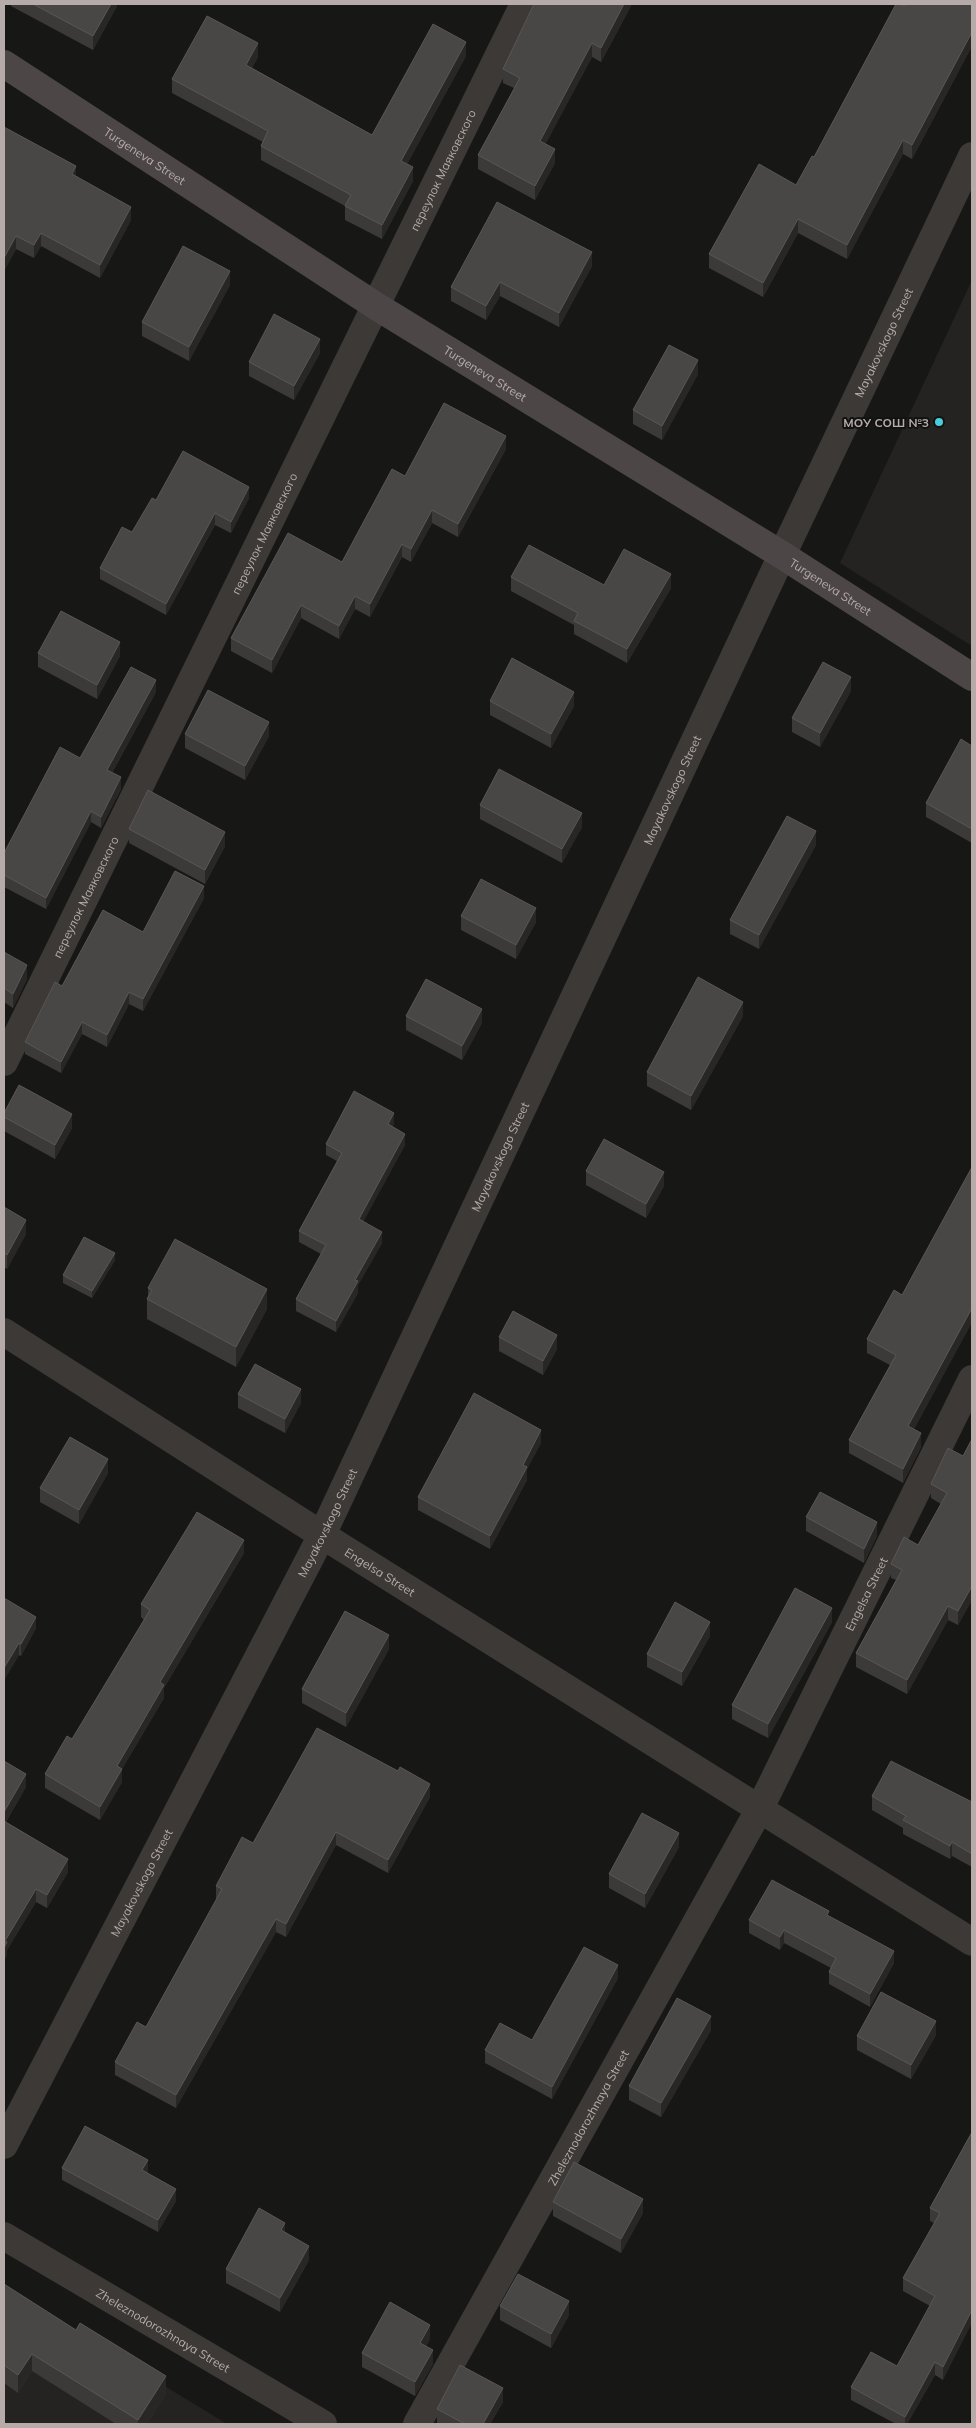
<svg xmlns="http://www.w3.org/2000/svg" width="976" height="2428" font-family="Mulish,sans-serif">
<rect width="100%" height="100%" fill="#171716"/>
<g fill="#242322">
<polygon points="972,280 972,646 840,563"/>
<polygon points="4,2288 227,2424 4,2424"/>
</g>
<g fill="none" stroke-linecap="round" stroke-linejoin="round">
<g stroke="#3c3937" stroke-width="28">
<path id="s1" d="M 4,1062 L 524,4"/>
<path id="s2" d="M 4,1332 L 322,1535 L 972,1942"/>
<path id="s3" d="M 4,2145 L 322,1535 L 782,555 L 972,156"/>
<path id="s4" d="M 4,2236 L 323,2424"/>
<path id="s5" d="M 417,2424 L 759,1810 L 972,1379"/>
</g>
<path stroke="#4c4746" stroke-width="28" id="s6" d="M 4,64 L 376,306 L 782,555 L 972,677"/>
</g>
<g fill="#3c3a39">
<polygon points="11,4 117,4 117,6 93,50 11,6"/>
<polygon points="632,4 601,62 592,57 545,144 555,163 535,200 478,169 478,155 514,88 503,83 503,69"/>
<polygon points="972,4 972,46 912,159 903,154 847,259 798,233 763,297 709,268 709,254 796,185 814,157 905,6"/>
<polygon points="466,56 407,164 413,181 382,239 345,220 345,206 261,160 261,146 263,142 172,93 172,79 258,57 252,68 372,135"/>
<polygon points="4,127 76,177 131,220 100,278 41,246 34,258 16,249 4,271"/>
<polygon points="592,266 559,327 500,296 486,320 451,301 451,287"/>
<polygon points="230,285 189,361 142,336 142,322"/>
<polygon points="320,353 294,400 249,376 249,362"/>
<polygon points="698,374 662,440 633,424 633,410"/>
<polygon points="506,449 458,537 432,523 411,562 402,557 370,617 355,609 339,639 301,618 272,673 231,651 231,638 342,562 405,476"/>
<polygon points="249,498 231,533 215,525 166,615 100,579 100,568 132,532 156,500"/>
<polygon points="511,577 604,585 671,588 627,663 574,634 574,625 511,591"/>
<polygon points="38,653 120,656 97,699 38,667"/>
<polygon points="851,691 820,747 792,732 792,718"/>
<polygon points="156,692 112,773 121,789 101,828 91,822 46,909 4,887 4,853"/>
<polygon points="490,701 574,706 551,748 490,715"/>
<polygon points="185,734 269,736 245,780 185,748"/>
<polygon points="972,746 972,843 926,817 926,803"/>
<polygon points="480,805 582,827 562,863 480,819"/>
<polygon points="129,829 225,846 205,884 129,843"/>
<polygon points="816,845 759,949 730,934 730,920"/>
<polygon points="204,898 143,1011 129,1004 107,1047 82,1034 61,1073 25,1054 25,1042 62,986 143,932"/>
<polygon points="461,916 536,922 516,959 461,930"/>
<polygon points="4,952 27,979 13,1008 4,1002"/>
<polygon points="406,1016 482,1023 462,1060 406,1030"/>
<polygon points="743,1016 691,1110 647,1086 647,1072"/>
<polygon points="4,1113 72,1128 55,1159 4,1131"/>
<polygon points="394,1124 392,1127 405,1145 363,1221 382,1243 358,1285 358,1293 336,1332 296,1311 296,1299 321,1254 299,1242 299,1231 337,1161 326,1155 326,1144"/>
<polygon points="586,1171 664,1186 646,1218 586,1185"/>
<polygon points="4,1207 26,1234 7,1269 4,1267"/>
<polygon points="115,1260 92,1298 63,1283 63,1275"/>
<polygon points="148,1288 267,1309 236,1367 147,1319 147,1299 148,1296"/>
<polygon points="902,1295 972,1322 914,1429 921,1447 903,1483 849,1453 849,1440 890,1365 867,1353 867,1339"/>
<polygon points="499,1337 557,1349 543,1375 499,1351"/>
<polygon points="238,1394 301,1403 285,1433 238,1408"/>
<polygon points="972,1439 972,1600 958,1625 948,1620 907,1694 856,1667 856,1653 896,1580 891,1578 891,1564 918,1545 941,1504 931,1498 931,1484 963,1456"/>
<polygon points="541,1443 527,1469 527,1480 490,1549 418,1510 418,1497"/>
<polygon points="108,1473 79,1524 40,1502 40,1488"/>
<polygon points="806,1517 877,1536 864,1563 806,1531"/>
<polygon points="244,1553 164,1688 164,1698 122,1769 122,1782 100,1820 45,1788 45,1774 72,1739 144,1620 141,1617 141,1604"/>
<polygon points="4,1598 36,1628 21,1656 19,1655 4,1680"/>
<polygon points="832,1622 768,1738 732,1719 732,1705"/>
<polygon points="710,1636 682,1686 647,1667 647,1654"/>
<polygon points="389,1649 346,1727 302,1703 302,1689"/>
<polygon points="4,1761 26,1787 6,1822 68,1872 47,1908 36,1902 7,1950 7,1955"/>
<polygon points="872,1796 972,1802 972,1867 952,1856 950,1859 903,1834 903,1828 872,1810"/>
<polygon points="430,1797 388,1873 336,1845 286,1937 276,1932 176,2108 115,2075 115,2062 146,2027 217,1899 216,1899 216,1886 253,1843"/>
<polygon points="679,1847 645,1908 609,1888 609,1874"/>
<polygon points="829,1916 894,1963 870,2007 829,1984 829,1972 831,1968 784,1943 780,1950 749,1933 749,1920"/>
<polygon points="618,1978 552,2099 485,2063 485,2050 532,2040"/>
<polygon points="711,2030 661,2117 629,2100 629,2086"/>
<polygon points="936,2035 911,2079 857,2050 857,2036"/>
<polygon points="972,2132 943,2380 935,2375 907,2424 896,2424 851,2400 851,2387 897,2366 930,2306 903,2291 903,2278 934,2223 930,2221 930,2208"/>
<polygon points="62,2168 148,2173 176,2201 158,2232 62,2180"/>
<polygon points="553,2202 643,2213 621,2253 553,2216"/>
<polygon points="285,2232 309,2260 280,2312 226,2283 226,2269"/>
<polygon points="4,2284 166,2394 147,2424 116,2424 32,2371 18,2393 4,2383"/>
<polygon points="500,2306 569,2315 551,2348 500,2320"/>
<polygon points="430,2339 426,2346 433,2364 415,2396 362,2367 362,2353"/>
<polygon points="503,2402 490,2424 439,2424 437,2423 437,2409"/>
</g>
<g fill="#282726">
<polygon points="111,4 117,4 117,6 93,50 93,36"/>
<polygon points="624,4 632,4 601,62 601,48"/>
<polygon points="972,32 972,46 912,159 912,145"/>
<polygon points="466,42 466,56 401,175 401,161"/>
<polygon points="258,43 258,57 246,79 246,65"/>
<polygon points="592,43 592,57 540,155 540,141"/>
<polygon points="903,140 903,154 847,259 847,245"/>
<polygon points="555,149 555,163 535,200 535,186"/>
<polygon points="76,166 76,180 72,174"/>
<polygon points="413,167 413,181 382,239 382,225"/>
<polygon points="131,207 131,220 100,278 100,265"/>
<polygon points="798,219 798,233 763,297 763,283"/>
<polygon points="41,233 41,246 34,258 34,245"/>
<polygon points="16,236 16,249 4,271 4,258"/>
<polygon points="592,252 592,266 559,327 559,313"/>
<polygon points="230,271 230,285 189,361 189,347"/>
<polygon points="500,282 500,296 486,320 486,306"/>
<polygon points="320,339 320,353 294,400 294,386"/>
<polygon points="698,360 698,374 662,440 662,426"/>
<polygon points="506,436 506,449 458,537 458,524"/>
<polygon points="249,487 249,498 231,533 231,522"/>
<polygon points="432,510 432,523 411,562 411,549"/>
<polygon points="215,513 215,525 166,615 166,604"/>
<polygon points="402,544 402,557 370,617 370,604"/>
<polygon points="671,574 671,588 627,663 627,649"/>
<polygon points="355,596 355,609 339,639 339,626"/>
<polygon points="301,605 301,618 272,673 272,660"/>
<polygon points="120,642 120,656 97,699 97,685"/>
<polygon points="851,677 851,691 820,747 820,733"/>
<polygon points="156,680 156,692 107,782 107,770"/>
<polygon points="574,692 574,706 551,748 551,734"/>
<polygon points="269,722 269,736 245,780 245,766"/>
<polygon points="121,777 121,789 101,828 101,817"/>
<polygon points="91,811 91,822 46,909 46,898"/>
<polygon points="582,813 582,827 562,863 562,849"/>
<polygon points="816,831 816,845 759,949 759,935"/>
<polygon points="225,832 225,846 205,884 205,870"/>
<polygon points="204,886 204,898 143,1011 143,999"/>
<polygon points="536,908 536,922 516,959 516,945"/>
<polygon points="27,965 27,979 13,1008 13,994"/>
<polygon points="129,992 129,1004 107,1047 107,1035"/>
<polygon points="743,1002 743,1016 691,1110 691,1096"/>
<polygon points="482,1009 482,1023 462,1060 462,1046"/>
<polygon points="82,1022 82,1034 61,1073 61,1062"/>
<polygon points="394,1113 394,1124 388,1136 388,1124"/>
<polygon points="72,1114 72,1128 55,1159 55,1145"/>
<polygon points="405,1134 405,1145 359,1230 359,1219"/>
<polygon points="664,1172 664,1186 646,1218 646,1204"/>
<polygon points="26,1220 26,1234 7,1269 7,1255"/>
<polygon points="382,1232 382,1243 358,1285 358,1293 336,1332 336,1321 355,1280"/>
<polygon points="115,1253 115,1260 92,1298 92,1291"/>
<polygon points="267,1289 267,1309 236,1367 236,1347"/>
<polygon points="972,1308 972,1322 908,1440 908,1426"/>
<polygon points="557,1335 557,1349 543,1375 543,1361"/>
<polygon points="301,1389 301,1403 285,1433 285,1419"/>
<polygon points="541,1430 541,1443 527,1469 527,1480 490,1549 490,1536 523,1465"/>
<polygon points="921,1433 921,1447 903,1483 903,1469"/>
<polygon points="108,1459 108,1473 79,1524 79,1510"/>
<polygon points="877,1522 877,1536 864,1563 864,1549"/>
<polygon points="244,1540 244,1553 164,1688 164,1698 122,1769 122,1782 100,1820 100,1807 117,1766 160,1682"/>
<polygon points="972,1586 972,1600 958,1625 958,1611"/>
<polygon points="948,1606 948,1620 907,1694 907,1680"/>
<polygon points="832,1608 832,1622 768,1738 768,1724"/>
<polygon points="36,1617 36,1628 21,1656 21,1644"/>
<polygon points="710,1622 710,1636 682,1686 682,1672"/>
<polygon points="389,1635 389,1649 346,1727 346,1713"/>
<polygon points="19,1643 19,1655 4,1680 4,1668"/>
<polygon points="26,1774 26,1787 4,1825 4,1812"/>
<polygon points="430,1784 430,1797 388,1873 388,1860"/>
<polygon points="336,1832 336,1845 286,1937 286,1924"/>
<polygon points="679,1833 679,1847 645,1908 645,1894"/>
<polygon points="952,1842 952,1856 950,1859 950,1846"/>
<polygon points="68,1859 68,1872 47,1908 47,1895"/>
<polygon points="36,1889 36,1902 7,1950 7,1955 4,1961 4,1948 5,1941"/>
<polygon points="276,1919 276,1932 176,2108 176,2095"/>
<polygon points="784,1930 784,1943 780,1950 780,1937"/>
<polygon points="894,1951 894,1963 870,2007 870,1994"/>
<polygon points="618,1965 618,1978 552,2099 552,2087"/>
<polygon points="711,2016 711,2030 661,2117 661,2103"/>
<polygon points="936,2021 936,2035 911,2079 911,2065"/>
<polygon points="148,2160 148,2173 142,2182 142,2170"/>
<polygon points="176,2189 176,2201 158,2232 158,2220"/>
<polygon points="643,2199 643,2213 621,2253 621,2239"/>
<polygon points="285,2223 285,2237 281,2230"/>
<polygon points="309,2246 309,2260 280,2312 280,2298"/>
<polygon points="569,2301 569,2315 551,2348 551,2334"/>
<polygon points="972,2310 972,2323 943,2380 943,2367"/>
<polygon points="430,2325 430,2339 420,2357 420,2343"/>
<polygon points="433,2350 433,2364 415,2396 415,2382"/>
<polygon points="32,2354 32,2371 18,2393 18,2375"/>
<polygon points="935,2362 935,2375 907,2424 905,2424 905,2417"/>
<polygon points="166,2376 166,2394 147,2424 138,2424 138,2420"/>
<polygon points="503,2388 503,2402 490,2424 483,2424"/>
</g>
<g fill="#494745" stroke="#5a5655">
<polygon points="33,4 111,4 93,36"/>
<polygon points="534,4 624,4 601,48 592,43 540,141 555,149 535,186 478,155 520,78 503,69"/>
<polygon points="896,4 900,4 905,6 906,4 972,4 972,32 912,145 903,140 847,245 798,219 763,283 709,254 759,164 796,185 812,156 814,157"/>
<polygon points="207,16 258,43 246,65 372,135 433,24 466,42 401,161 413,167 382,225 345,206 351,195 261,146 268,131 172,79"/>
<polygon points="4,127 76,166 72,174 131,207 100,265 41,233 34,245 16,236 4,258"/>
<polygon points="497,202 592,252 559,313 500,282 486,306 451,287"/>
<polygon points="183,246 230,271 189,347 142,322"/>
<polygon points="274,314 320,339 294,386 249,362"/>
<polygon points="669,345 698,360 662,426 633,410"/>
<polygon points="444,403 506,436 458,524 432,510 411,549 402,544 370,604 355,596 339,626 301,605 272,660 231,638 288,533 342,562 392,469 405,476"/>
<polygon points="183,451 249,487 231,522 215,513 166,604 100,568 122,527 132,532 152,498 156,500"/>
<polygon points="529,545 604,585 624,549 671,574 627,649 574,621 578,613 511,577"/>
<polygon points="61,611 120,642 97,685 38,653"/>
<polygon points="512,658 574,692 551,734 490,701"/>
<polygon points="823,662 851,677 820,733 792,718"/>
<polygon points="131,667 156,680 107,770 121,777 101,817 91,811 46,898 4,875 4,853 60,747 80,758"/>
<polygon points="208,690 269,722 245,766 185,734"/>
<polygon points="961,739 972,746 972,829 926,803"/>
<polygon points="499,769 582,813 562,849 480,805"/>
<polygon points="148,790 225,832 205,870 129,829"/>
<polygon points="787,816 816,831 759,935 730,920"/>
<polygon points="175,871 204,886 143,999 129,992 107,1035 82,1022 61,1062 25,1042 55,982 62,986 103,910 143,932"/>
<polygon points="481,879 536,908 516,945 461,916"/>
<polygon points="4,952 27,965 13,994 4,988"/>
<polygon points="698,977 743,1002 691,1096 647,1072"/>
<polygon points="426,979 482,1009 462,1046 406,1016"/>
<polygon points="19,1085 72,1114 55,1145 4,1117 4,1113"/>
<polygon points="354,1091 394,1113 388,1124 405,1134 359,1219 382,1232 355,1280 358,1281 336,1321 296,1299 326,1245 299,1231 342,1153 326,1144"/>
<polygon points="604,1139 664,1172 646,1204 586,1171"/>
<polygon points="972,1167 972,1308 908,1426 921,1433 903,1469 849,1440 896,1355 867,1339 894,1290 902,1295"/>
<polygon points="4,1207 26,1220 7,1255 4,1253"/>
<polygon points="84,1237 115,1253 92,1291 63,1275"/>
<polygon points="175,1239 267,1289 236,1347 147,1299 152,1290 148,1288"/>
<polygon points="513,1311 557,1335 543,1361 499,1337"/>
<polygon points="255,1364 301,1389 285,1419 238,1394"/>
<polygon points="474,1393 541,1430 523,1465 527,1467 490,1536 418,1497"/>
<polygon points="70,1437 108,1459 79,1510 40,1488"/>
<polygon points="972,1439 972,1586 958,1611 948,1606 907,1680 856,1653 902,1570 891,1564 904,1537 918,1545 947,1493 931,1484 948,1448 963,1456"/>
<polygon points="820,1492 877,1522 864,1549 806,1517"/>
<polygon points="197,1512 244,1540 160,1682 164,1685 117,1766 122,1769 100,1807 45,1774 67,1736 72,1739 150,1610 141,1604"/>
<polygon points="795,1588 832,1608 768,1724 732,1705"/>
<polygon points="4,1598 36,1617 21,1644 19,1643 4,1668"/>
<polygon points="675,1602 710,1622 682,1672 647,1654"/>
<polygon points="345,1611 389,1635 346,1713 302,1689"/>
<polygon points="317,1728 398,1771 400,1767 430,1784 388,1860 336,1832 286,1924 276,1919 176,2095 115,2062 137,2022 146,2027 222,1889 216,1886 242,1837 253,1843"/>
<polygon points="4,1761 26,1774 4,1812"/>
<polygon points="891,1761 972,1802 972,1854 952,1842 950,1846 903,1820 906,1816 872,1796"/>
<polygon points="642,1813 679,1833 645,1894 609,1874"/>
<polygon points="4,1821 68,1859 47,1895 36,1889 5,1941 7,1942 4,1948"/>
<polygon points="772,1880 829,1911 827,1915 894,1951 870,1994 829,1972 836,1958 784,1930 780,1937 749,1920"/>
<polygon points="584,1947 618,1965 552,2087 485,2050 500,2023 532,2040"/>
<polygon points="881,1992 936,2021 911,2065 857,2036"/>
<polygon points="677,1998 711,2016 661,2103 629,2086"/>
<polygon points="85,2126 148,2160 142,2170 176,2189 158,2220 62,2168"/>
<polygon points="972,2132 972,2310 943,2367 935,2362 905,2417 851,2387 871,2352 897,2366 935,2296 903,2278 940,2213 930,2208"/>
<polygon points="574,2162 643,2199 621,2239 553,2202"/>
<polygon points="259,2208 285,2223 281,2230 309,2246 280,2298 226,2269"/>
<polygon points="518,2274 569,2301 551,2334 500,2306"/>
<polygon points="4,2284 76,2330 80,2323 166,2376 138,2420 32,2354 18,2375 4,2365"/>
<polygon points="390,2302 430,2325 420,2343 433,2350 415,2382 362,2353"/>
<polygon points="460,2365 503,2388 483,2424 465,2424 437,2409"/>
</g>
<circle fill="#49cedc" stroke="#121211" stroke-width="2" cx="939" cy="422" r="5"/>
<g text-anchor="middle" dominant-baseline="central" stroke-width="4" stroke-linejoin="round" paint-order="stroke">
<g font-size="12" fill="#b6aba9" stroke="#121211">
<text stroke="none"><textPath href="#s6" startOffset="168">Turgeneva Street</textPath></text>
<text stroke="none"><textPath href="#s1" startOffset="994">переулок Маяковского</textPath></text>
<text stroke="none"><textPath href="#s3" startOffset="2006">Mayakovskogo Street</textPath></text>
<text stroke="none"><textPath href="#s6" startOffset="572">Turgeneva Street</textPath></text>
<text stroke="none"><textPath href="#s1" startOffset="589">переулок Маяковского</textPath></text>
<text stroke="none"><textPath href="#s6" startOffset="978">Turgeneva Street</textPath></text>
<text stroke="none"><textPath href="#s3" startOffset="1511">Mayakovskogo Street</textPath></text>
<text stroke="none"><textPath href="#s1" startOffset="184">переулок Маяковского</textPath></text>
<text stroke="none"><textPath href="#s3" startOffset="1106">Mayakovskogo Street</textPath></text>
<text stroke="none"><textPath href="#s3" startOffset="701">Mayakovskogo Street</textPath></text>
<text stroke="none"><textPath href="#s2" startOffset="446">Engelsa Street</textPath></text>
<text stroke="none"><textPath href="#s5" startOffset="944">Engelsa Street</textPath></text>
<text stroke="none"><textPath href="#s3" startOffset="296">Mayakovskogo Street</textPath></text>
<text stroke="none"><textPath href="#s5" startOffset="351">Zheleznodorozhnaya Street</textPath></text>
<text stroke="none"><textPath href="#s4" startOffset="185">Zheleznodorozhnaya Street</textPath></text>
</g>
<g font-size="12" font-weight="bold" fill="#b6aba9" stroke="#121211" text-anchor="end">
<text x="929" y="422">МОУ СОШ №3</text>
</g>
</g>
<rect width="976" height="2428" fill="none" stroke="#b6aba9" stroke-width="10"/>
</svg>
